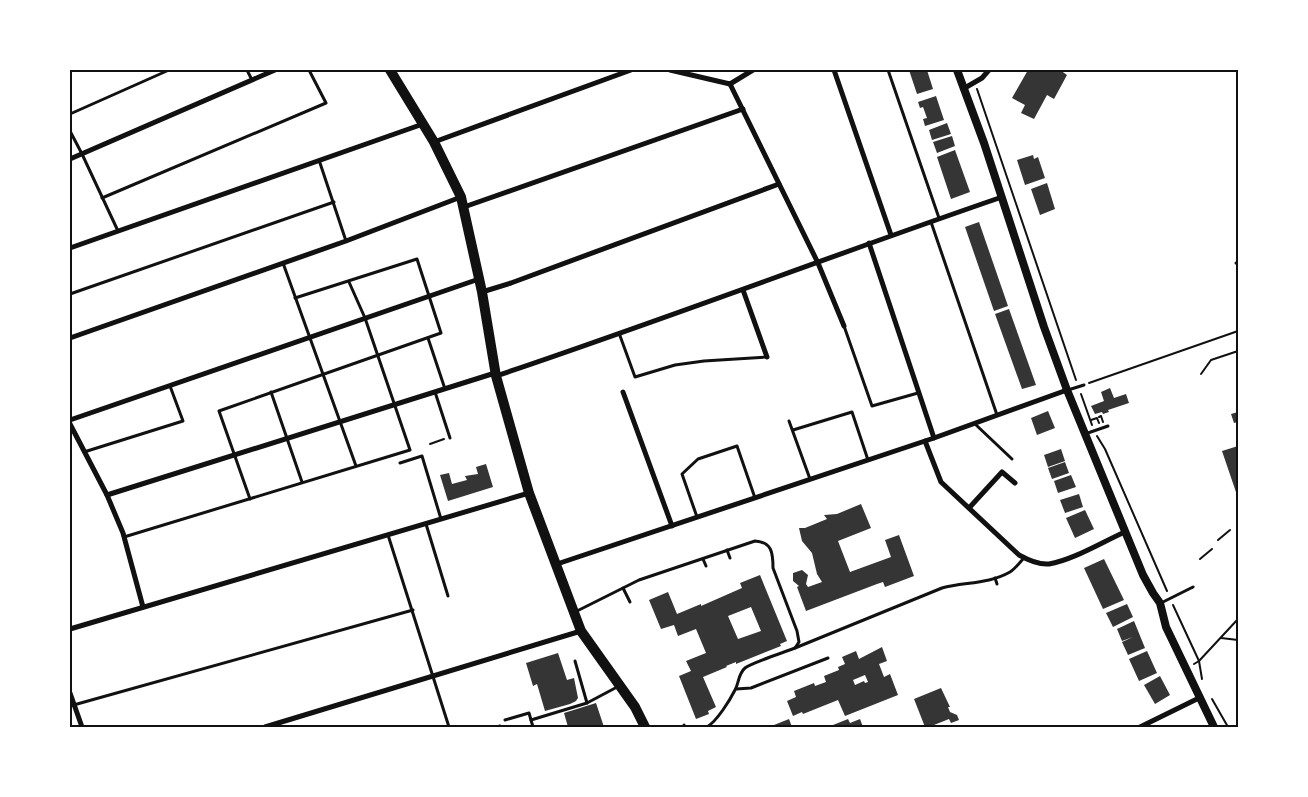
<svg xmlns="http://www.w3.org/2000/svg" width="1308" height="797" font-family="'PT Serif',serif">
<rect width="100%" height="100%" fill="#fff"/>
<g fill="#353535" fill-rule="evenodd">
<polygon points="909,70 927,70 933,89 917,94"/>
<polygon points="1028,70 1060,70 1067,75 1054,99 1047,95 1034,119 1021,113 1025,105 1012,98"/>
<polygon points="936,96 944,120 925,126 923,119 927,118 923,107 920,108 918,102"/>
<polygon points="947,123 951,134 932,140 929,130"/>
<polygon points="952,136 955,146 937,153 933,142"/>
<polygon points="955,150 970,192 951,199 937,157"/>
<polygon points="1033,155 1034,159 1038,157 1045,178 1025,185 1017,160"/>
<polygon points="1047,183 1055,209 1040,215 1031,189"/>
<polygon points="979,222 1008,306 994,311 965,227"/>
<polygon points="1009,309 1036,385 1022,389 995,314"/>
<polygon points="1110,388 1114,398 1126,394 1129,403 1108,410 1109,412 1103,414 1102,412 1095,414 1091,406 1104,401 1101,392"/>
<polygon points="1048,411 1055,428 1037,435 1031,418"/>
<polygon points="1238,412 1238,422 1234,423 1231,414"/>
<polygon points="1238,446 1238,498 1222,451"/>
<polygon points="1061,449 1065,461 1048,467 1044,455"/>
<polygon points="1065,462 1069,473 1052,479 1048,468"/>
<polygon points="486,464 493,487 448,501 440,475 449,473 452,484 467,480 465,476 478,474 476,467"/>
<polygon points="1071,475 1076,487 1058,493 1054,481"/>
<polygon points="1079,494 1083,507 1065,513 1060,500"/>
<polygon points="861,504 871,528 838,541 850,572 891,557 885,540 899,535 914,576 885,587 883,582 877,584 806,611 797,587 799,586 793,581 793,573 802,570 808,575 806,584 808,587 822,582 817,574 812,553 802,541 799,528 805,528 827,519 824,515 837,514"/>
<polygon points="1085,510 1094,529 1075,538 1066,518"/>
<polygon points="1104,559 1124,600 1103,609 1084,568"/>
<path d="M 760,575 L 787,641 L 780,644 L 781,646 L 736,664 L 736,662 L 726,666 L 727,667 L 703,677 L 716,707 L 708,711 L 709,714 L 696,719 L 679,676 L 691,671 L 686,661 L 706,653 L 696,629 L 678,636 L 674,625 L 661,629 L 649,600 L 668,592 L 677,614 L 701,604 L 701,606 L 742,588 L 740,583 ZM 751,607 L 761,631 L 738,639 L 728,616 Z"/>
<polygon points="1127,604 1133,617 1113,627 1106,613"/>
<polygon points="1134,621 1145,648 1128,655 1122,642 1133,637 1122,641 1117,629"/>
<path d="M 882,647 L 887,661 L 879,664 L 884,677 L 890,674 L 898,695 L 845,716 L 838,700 L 803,714 L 802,712 L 793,716 L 787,701 L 796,697 L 794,691 L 814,683 L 815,686 L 826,682 L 824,676 L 839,670 L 838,667 L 845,664 L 842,657 L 856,651 L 859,659 ZM 865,675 L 868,682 L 865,683 L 864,681 L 855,685 L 853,680 Z"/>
<polygon points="1147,651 1157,673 1139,681 1134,670 1141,667 1134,670 1129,659"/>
<polygon points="558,653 567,680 574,678 578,698 576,701 570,704 545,711 537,684 533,686 526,663"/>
<polygon points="1160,676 1170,695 1155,704 1144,685"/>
<polygon points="941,688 950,707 948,707 950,712 957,715 959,720 951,723 949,719 929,727 925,727 914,699"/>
<polygon points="596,703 604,727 568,727 564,713"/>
<polygon points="789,719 792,727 769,727"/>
<polygon points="848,719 850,723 860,719 863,727 828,727"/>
</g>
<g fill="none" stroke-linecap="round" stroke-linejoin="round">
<g stroke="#111" stroke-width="2">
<polyline points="977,89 1076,380"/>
<polyline points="1201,374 1211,360 1238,351"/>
<polyline points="1089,383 1238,331"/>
<polyline points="1081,394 1092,425"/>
<polyline points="1099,417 1101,416 1103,422"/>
<polyline points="1091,420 1097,418 1099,423"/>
<polyline points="1097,436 1105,449 1167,591"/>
<polyline points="430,444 444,439"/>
<polyline points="1218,540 1230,530"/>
<polyline points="1200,559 1212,549"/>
<polyline points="1173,605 1199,661 1202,679"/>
<polyline points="1221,638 1238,640"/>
<polyline points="1194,664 1199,661 1238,619"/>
<polyline points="1212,699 1228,727"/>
</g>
<g stroke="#111" stroke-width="3">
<polyline points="247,70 252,80"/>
<polyline points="888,70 939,218"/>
<polyline points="70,114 169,70"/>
<polyline points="70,131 82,154 118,231"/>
<polyline points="319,160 346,241"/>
<polyline points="102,198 326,103 309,70"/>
<polyline points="931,222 997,415"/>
<polyline points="283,263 356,466"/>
<polyline points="1236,263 1238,262"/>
<polyline points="70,294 334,202"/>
<polyline points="844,326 872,406 918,393"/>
<polyline points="619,333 635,377 675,365 704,361 767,357"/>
<polyline points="428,338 445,389"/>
<polyline points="1068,390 1084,385"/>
<polyline points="271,392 302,482"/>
<polyline points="435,392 450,438"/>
<polyline points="789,421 810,479"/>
<polyline points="975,424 1012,459"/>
<polyline points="793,430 852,412 868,460"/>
<polyline points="1085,434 1108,426"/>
<polyline points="84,452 183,421 170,386"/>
<polyline points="400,463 422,456 441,519"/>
<polyline points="250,499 219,411 441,333 417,259 295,298"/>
<polyline points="697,517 682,474 698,459 737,446 755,498"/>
<polyline points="426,524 448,596"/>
<polyline points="388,535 449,727"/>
<polyline points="124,537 410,450 365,318 349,282"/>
<polyline points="727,550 730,558"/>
<polyline points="703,559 706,566"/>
<polyline points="995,578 997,584"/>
<polyline points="623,588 630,602"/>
<polyline points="1161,603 1193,587"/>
<path d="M 575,612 L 639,580 L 755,541 C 772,542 773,553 773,568 L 797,631 L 799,642 L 795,648 C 785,652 751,663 745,668 C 738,674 739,683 735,690 C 730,700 717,721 707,727"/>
<path d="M 795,648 L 942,588 C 965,582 989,584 1010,572 C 1015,569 1020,562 1024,558"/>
<polyline points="575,661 587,703"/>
<polyline points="736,689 751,688 828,658"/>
<polyline points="70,706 413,610"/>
<polyline points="505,720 529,713 531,720"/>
<polyline points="684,725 685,727"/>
<polyline points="497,727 500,726"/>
<polyline points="533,727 531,720 587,703 619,686"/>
</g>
<g stroke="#111" stroke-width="5">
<polyline points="670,70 730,84 753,70"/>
<polyline points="834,70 891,235"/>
<polyline points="730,84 818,263 844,326"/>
<polyline points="963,89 982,78 989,70"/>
<polyline points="434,142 631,70"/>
<polyline points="70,159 275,70"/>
<polyline points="464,207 743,109"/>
<polyline points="869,243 934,438"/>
<polyline points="70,248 423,124"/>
<polyline points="743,290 767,357"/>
<polyline points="482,292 511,283 779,184"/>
<polyline points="70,338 346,241 461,197"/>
<path d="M 496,376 C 666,319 833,255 1002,197"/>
<polyline points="623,392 672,526"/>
<polyline points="70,420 479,279"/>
<polyline points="70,424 107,495 123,533 143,607"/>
<path d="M 925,441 L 941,482 L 1019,555 C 1028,560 1039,565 1049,564 C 1073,560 1102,542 1125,532"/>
<polyline points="107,495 495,373"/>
<polyline points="969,508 1002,472 1015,483"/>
<polyline points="557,564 934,438 1067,390"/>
<polyline points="70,629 529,493"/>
<polyline points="70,693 82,727"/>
<polyline points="265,727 581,631"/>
<polyline points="1140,727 1199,698"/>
</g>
<polyline stroke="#111" stroke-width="8" points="957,70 984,143 1044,327 1067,390 1143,575 1153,593 1160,603 1166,627 1214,727"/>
<polyline stroke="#111" stroke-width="10" points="390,70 434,142 461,197 482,292 496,376 529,493 581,631 635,707 645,727"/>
</g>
<rect width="1308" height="797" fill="none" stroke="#ffffff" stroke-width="142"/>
<rect x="71" y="71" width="1166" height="655" fill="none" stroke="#111" stroke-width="2"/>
</svg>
